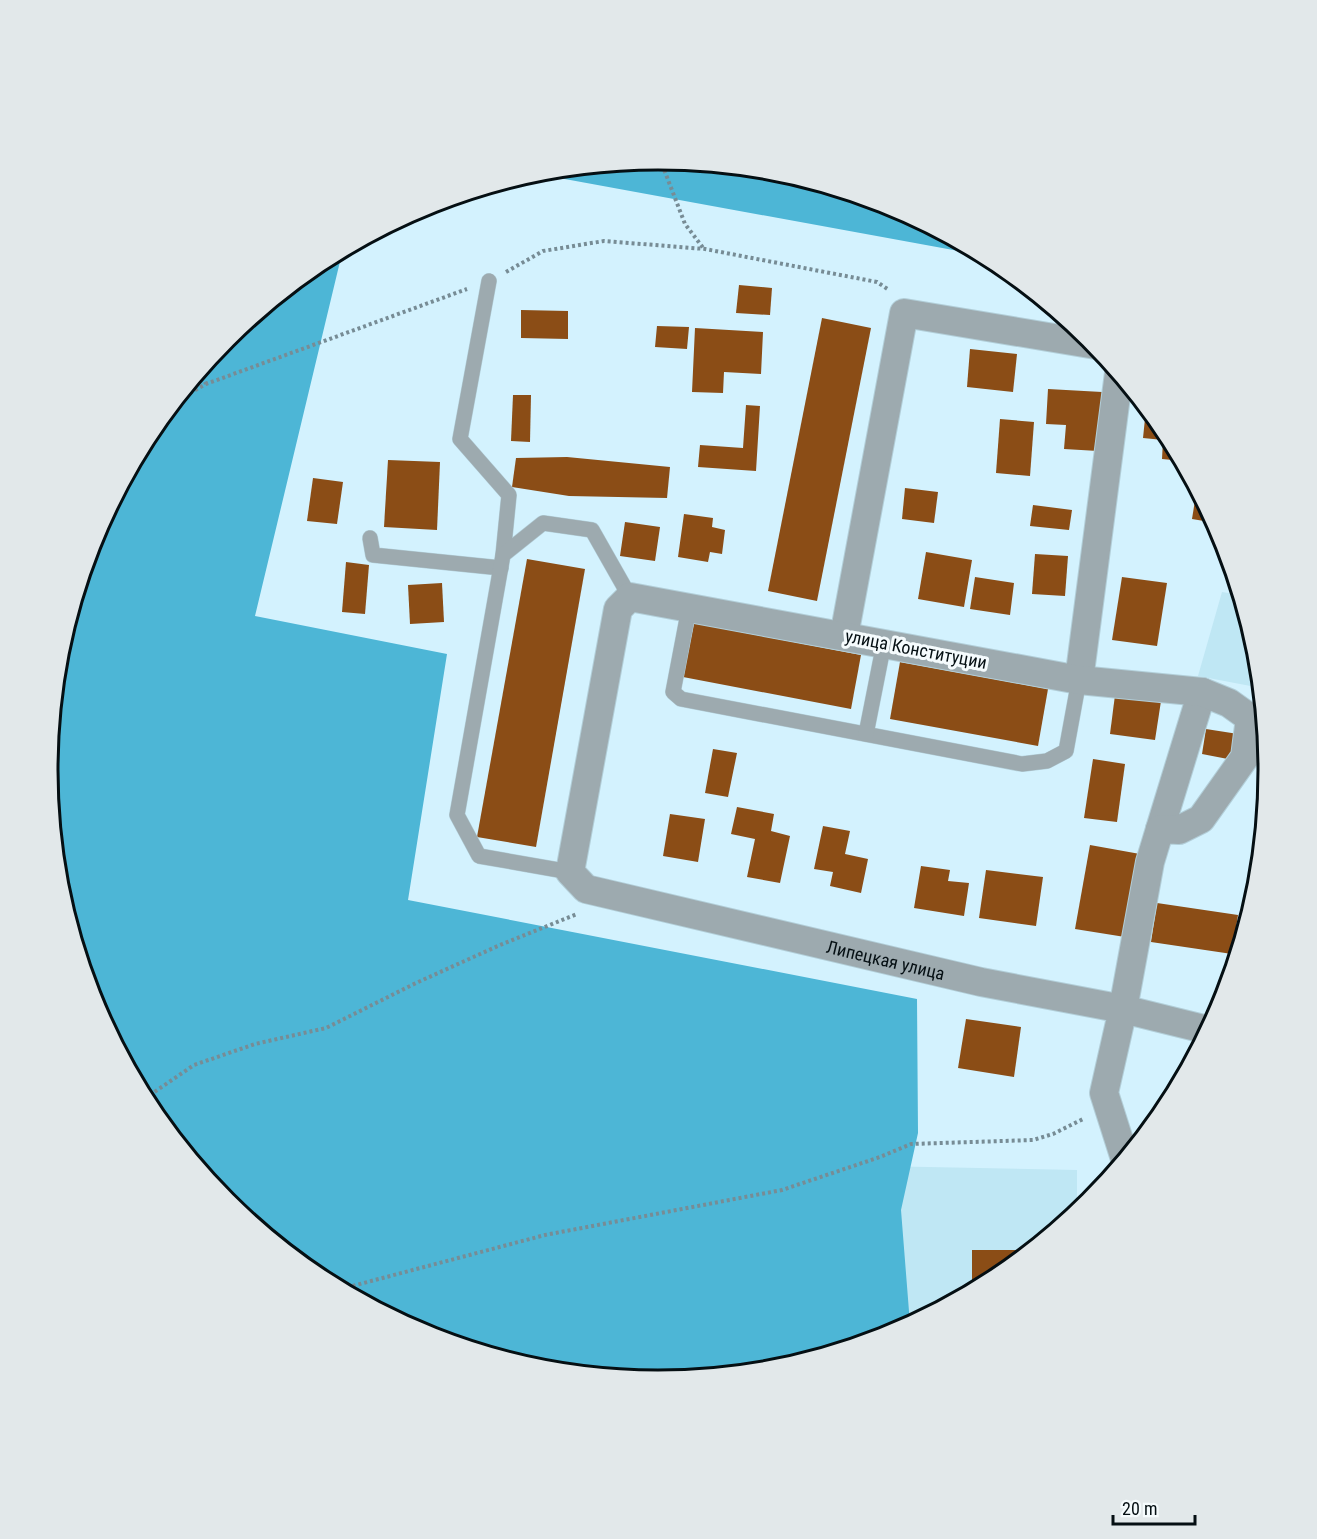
<svg xmlns="http://www.w3.org/2000/svg" width="1317" height="1539" font-family="'Roboto Condensed',sans-serif">
<rect width="100%" height="100%" fill="#d3f2fe"/>
<g fill="#bfe7f4">
<polygon points="1222,592 1241,595 1257,651 1261,688 1198,676"/>
<polygon points="876,1166 1077,1170 1077,1212 997,1277 892,1334 875,1339"/>
</g>
<g fill="#4db6d6">
<polygon points="659,159 778,171 892,206 986,256 532,173"/>
<polygon points="343,249 255,616 447,654 408,900 917,999 918,1133 901,1210 910,1324 892,1334 777,1368 658,1380 539,1368 425,1333 319,1277 227,1201 151,1108 94,1003 60,888 48,769 60,650 95,536 151,430 227,338 320,262"/>
</g>
<g fill="#8b4d16">
<polygon points="739,285 772,288 770,315 736,313"/>
<polygon points="521,310 568,311 568,339 521,338"/>
<polygon points="822,318 871,328 817,601 768,591"/>
<polygon points="657,326 689,327 687,349 655,347"/>
<polygon points="695,328 763,332 761,374 724,372 723,393 692,392"/>
<polygon points="970,349 1017,354 1013,392 967,387"/>
<polygon points="1048,389 1102,392 1098,451 1064,449 1066,425 1046,424"/>
<polygon points="513,395 531,395 530,442 511,441"/>
<polygon points="746,405 760,406 756,471 698,467 700,445 743,448"/>
<polygon points="1146,409 1149,409 1166,431 1183,461 1162,459 1163,440 1143,438"/>
<polygon points="1000,419 1034,422 1030,476 996,473"/>
<polygon points="567,457 670,467 667,498 569,496 512,487 516,458"/>
<polygon points="388,460 440,462 437,530 384,527"/>
<polygon points="313,478 343,482 337,524 307,521"/>
<polygon points="905,488 938,492 934,523 902,519"/>
<polygon points="1197,488 1211,514 1210,522 1192,519"/>
<polygon points="1033,505 1072,510 1069,530 1030,526"/>
<polygon points="684,514 713,518 712,527 725,530 722,554 710,552 708,562 678,557"/>
<polygon points="625,522 660,527 655,561 620,556"/>
<polygon points="926,552 972,560 964,607 918,599"/>
<polygon points="1035,554 1068,556 1065,596 1032,594"/>
<polygon points="527,559 585,569 536,847 477,837"/>
<polygon points="346,562 369,565 365,614 342,612"/>
<polygon points="975,577 1014,583 1010,615 970,609"/>
<polygon points="1122,577 1167,583 1157,646 1112,640"/>
<polygon points="442,583 444,622 410,624 408,585"/>
<polygon points="694,623 861,655 851,709 683,677"/>
<polygon points="900,662 1048,689 1038,746 890,719"/>
<polygon points="1115,695 1161,701 1155,740 1110,734"/>
<polygon points="1206,729 1238,734 1233,760 1202,754"/>
<polygon points="713,749 737,753 728,797 705,793"/>
<polygon points="1093,759 1125,764 1117,822 1084,818"/>
<polygon points="737,807 774,814 771,831 790,836 780,883 747,877 755,839 731,834"/>
<polygon points="670,814 705,819 698,862 663,856"/>
<polygon points="823,826 850,831 845,854 868,859 861,893 830,886 833,872 814,869"/>
<polygon points="1090,845 1140,854 1125,937 1075,929"/>
<polygon points="921,866 950,870 948,881 969,883 964,916 914,908"/>
<polygon points="986,870 1043,877 1036,926 979,918"/>
<polygon points="1157,903 1238,915 1232,954 1151,942"/>
<polygon points="966,1019 1021,1027 1014,1077 958,1068"/>
<polygon points="972,1250 1027,1250 1027,1253 997,1277 972,1291"/>
</g>
<g fill="none" stroke-linecap="round" stroke-linejoin="round">
<defs>
<g id="service">
<polyline points="489,281 460,439 509,495 503,555"/>
<polyline points="370,538 373,555 501,568"/>
<polyline points="689,608 673,692 681,699 1022,764 1047,761 1066,751 1079,680"/>
<polyline points="866,734 884,643"/>
<polyline points="570,872 479,856 457,815 503,555 543,523 592,530 630,597"/>
</g>
<g id="minor">
<polyline points="844,636 904,313 1096,345"/>
<polyline points="1079,680 1119,373"/>
<polyline points="1160,829 1202,692"/>
<path id="s1" d="M 1125,1159 L 1104,1093 L 1123,1009 L 1150,862 L 1160,829 L 1179,830 L 1201,819 L 1245,757 L 1250,718 L 1229,703 L 1202,692 L 1079,680 L 630,597 L 618,609 L 570,872 L 586,889 L 981,982 L 1123,1009 L 1208,1030"/>
</g>
</defs>
<use href="#service" stroke="#b2ced8" stroke-width="16"/>
<use href="#minor" stroke="#b2ced8" stroke-width="30"/>
<g stroke="#778c95" stroke-width="4" stroke-dasharray="3 3" stroke-linecap="butt">
<polyline points="660,159 685,224 704,249"/>
<polyline points="506,272 543,251 604,241 705,249 877,282 889,290"/>
<polyline points="200,371 206,384"/>
<polyline points="174,402 206,384 467,289"/>
<polyline points="146,1100 150,1095 194,1065 255,1044 326,1028 416,983 500,945 577,914"/>
<polyline points="341,1289 545,1235 782,1190 880,1157 911,1144 1033,1140 1053,1134 1085,1118"/>
</g>
<use href="#service" stroke="#9daaaf" stroke-width="15"/>
<use href="#minor" stroke="#9daaaf" stroke-width="28"/>
</g>
<g text-anchor="middle" dominant-baseline="central" stroke-width="6" stroke-linejoin="round" paint-order="stroke">
<g font-size="18" fill="#050f13" stroke="#f5fbfd">
<text transform="translate(916 649) rotate(11)">улица Конституции</text>
<text stroke="none"><textPath href="#s1" startOffset="1749">Липецкая улица</textPath></text>
</g>
</g>
<path d="M0 0H1317V1539H0ZM58 770a600 600 0 1 1 1200 0a600 600 0 1 1-1200 0Z" fill="#e2e8ea" fill-rule="evenodd"/>
<path fill="none" stroke="#050f13" stroke-width="3" d="M58 770a600 600 0 1 1 1200 0a600 600 0 1 1-1200 0Z"/>
<path d="M1113 1515v9h82v-9" fill="none" stroke="#050f13" stroke-width="3"/>
<text x="1122" y="1515" font-size="18" fill="#050f13" stroke="#f5fbfd" stroke-width="4.5" paint-order="stroke">20 m</text>
</svg>
